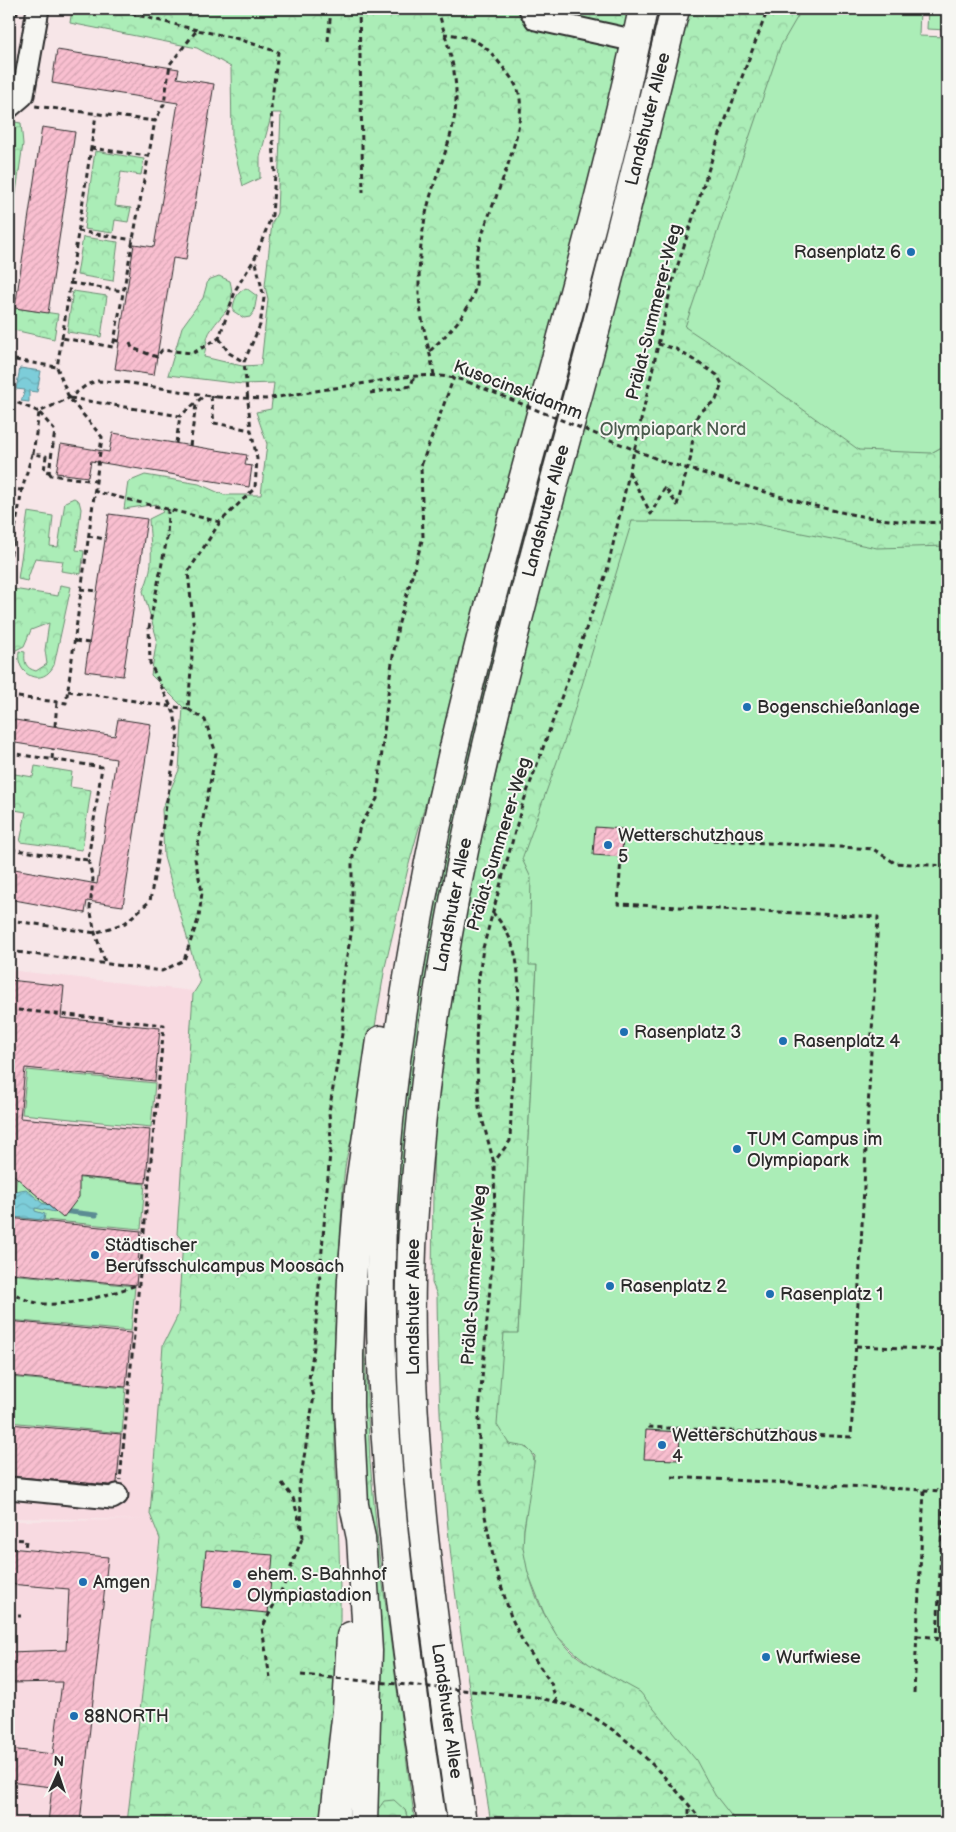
<svg xmlns="http://www.w3.org/2000/svg" width="956" height="1832" font-family="'Balsamiq Sans',sans-serif">
<defs>
<pattern id="grass-tufts" width="24" height="20" patternUnits="userSpaceOnUse" patternTransform="scale(1.25)"><rect width="24" height="20" fill="#abedb7"/><path d="M3 7l-1-3M5 7V3M7 7l1-3M15 17l-1-3M17 17v-4M19 17l1-3" fill="none" stroke="#93cb9e"/></pattern>
<pattern id="forest-crowns" width="20" height="18" patternUnits="userSpaceOnUse" patternTransform="scale(1.25)"><rect width="20" height="18" fill="#abedb7"/><path d="M2 6a3 3 0 1 1 6 0M12 15a3 3 0 1 1 6 0" fill="none" stroke="#93cb9e"/></pattern>
<pattern id="water-waves" width="16" height="10" patternUnits="userSpaceOnUse" patternTransform="scale(1.25)"><rect width="16" height="10" fill="#7dcdd9"/><path d="M0 5q4-4 8 0t8 0" fill="none" stroke="#6cb0ba"/></pattern>
<pattern id="building-hatch" width="6" height="6" patternUnits="userSpaceOnUse" patternTransform="scale(1.25)"><rect width="6" height="6" fill="#f9bfd0"/><path d="M-1 1l2-2M0 6l6-6M5 7l2-2" fill="none" stroke="#d6a4b3"/></pattern>
</defs>
<rect width="100%" height="100%" fill="#f7e6e8"/>
<filter id="ink" filterUnits="userSpaceOnUse"><feTurbulence type="fractalNoise" baseFrequency=".02" numOctaves="2"/><feDisplacementMap in="SourceGraphic" scale="10" xChannelSelector="R" yChannelSelector="G"/><feConvolveMatrix kernelMatrix="1 2 1 2 8 2 1 2 1" color-interpolation-filters="sRGB"/></filter>
<g filter="url(#ink)">
<polygon fill="#f8dae1" points="9,970 202,992 162,1520 127,1823 9,1823 9,1521 147,1520 9,1518"/>
<g fill="url(#grass-tufts)" stroke="#6b8c71">
<polygon points="653,69 565,411 553,406 640,79"/>
<polygon points="548,425 560,430 409,1139 451,1823 441,1823 392,1418 393,1209 415,1001 471,722"/>
<polygon points="365,1227 371,1262 365,1274 364,1333 370,1462 379,1555 415,1823 409,1823 405,1810 374,1815 359,1408"/>
</g>
<g fill="url(#forest-crowns)" stroke="#6b8c71">
<path d="M 72,9 L 635,9 L 501,528 L 409,864 L 385,967 L 358,1128 C 342,1149 343,1197 341,1224 C 337,1284 333,1344 334,1405 C 335,1478 341,1551 340,1624 C 338,1691 329,1757 319,1823 L 127,1823 L 160,1539 L 150,1514 L 163,1345 L 178,1315 L 183,1241 L 177,1234 L 193,994 L 200,983 L 164,857 L 162,809 L 179,770 L 183,707 L 151,675 L 157,639 L 143,591 C 156,564 150,546 149,519 L 163,512 L 157,504 L 124,509 L 128,482 L 145,475 L 199,484 L 224,495 L 261,495 L 267,444 L 256,412 L 271,409 L 274,383 L 242,384 L 168,375 L 182,327 L 203,298 L 208,280 L 219,276 L 230,281 C 237,308 223,311 211,330 C 206,336 206,349 204,357 L 242,366 L 261,365 L 268,299 L 265,286 L 272,223 L 277,213 L 281,113 L 272,113 L 260,157 L 260,178 L 243,186 L 232,140 L 231,67 L 197,48 L 70,23 Z"/>
<path d="M 690,9 L 838,9 L 931,453 L 947,444 L 947,567 L 529,964 L 537,965 L 518,1334 L 504,1333 L 509,1444 L 521,1445 L 531,1451 C 541,1469 526,1508 524,1529 C 520,1570 548,1644 588,1663 C 597,1668 637,1666 649,1667 L 737,1823 L 491,1823 C 477,1735 461,1646 451,1557 C 441,1469 438,1383 437,1295 L 432,1283 L 434,1100 L 459,928 L 504,740 L 548,540 L 679,39 Z"/>
<polygon points="9,121 21,123 23,144 9,241"/>
<polygon points="95,151 144,159 141,175 121,172 115,206 131,208 128,222 115,220 113,233 84,229"/>
<polygon points="83,237 118,242 113,281 77,275"/>
<path d="M 246,288 L 257,296 L 254,312 L 250,317 L 244,318 L 233,311 C 233,301 237,292 246,288 Z"/>
<polygon points="73,291 107,296 101,337 67,332"/>
<polygon points="9,296 15,308 58,314 54,339 9,329"/>
<polygon points="74,498 79,501 81,509 76,550 84,551 81,574 61,571 63,561 35,558 27,581 18,579 28,512 53,516 50,546 58,547 65,502"/>
<path d="M 60,585 L 71,587 L 54,665 C 43,688 15,676 19,651 L 25,652 C 24,662 25,668 36,671 L 47,664 L 45,650 L 49,623 L 31,630 L 24,646 L 14,651 L 9,648 L 9,613 L 13,589 L 58,596 Z"/>
<polygon points="35,766 72,772 70,787 91,790 82,850 20,842 26,812 9,809 9,773 33,777"/>
<polygon points="394,1800 405,1810 409,1823 373,1823 374,1815 384,1801"/>
</g>
<g fill="#abedb7" stroke="#6b8c71">
<polygon points="802,9 920,9 919,36 947,37 947,444 931,453 859,450 732,358 685,327 780,47"/>
<polygon points="928,9 947,9 947,30 927,29"/>
<polygon points="632,521 746,522 877,548 947,546 947,1823 737,1823 715,1795 696,1760 640,1692 589,1664 572,1650 557,1636 544,1613 528,1573 523,1548 524,1530 535,1456 526,1447 509,1444 497,1425 504,1333 518,1333 537,965 529,965 531,878 522,859 568,731"/>
<polygon points="27,1070 155,1083 151,1127 22,1114"/>
<polygon points="17,1172 145,1184 141,1229 13,1217"/>
<polygon points="9,1274 135,1286 131,1331 9,1320"/>
<polygon points="9,1377 126,1388 122,1433 9,1422"/>
</g>
<g fill="url(#water-waves)" stroke="#5c8c93">
<polygon points="20,368 41,371 37,392 29,391 29,402 21,401 25,390 16,389"/>
<polygon points="26,1189 42,1203 60,1209 60,1213 35,1208 35,1211 45,1214 44,1220 13,1217 15,1191"/>
</g>
<g fill="none" stroke-linecap="round" stroke-linejoin="round">
<polyline stroke="#5c8c93" stroke-width="5" points="62,1211 96,1215"/>
</g>
<g fill="url(#building-hatch)" stroke="#2b2b2b">
<polygon points="57,50 179,69 177,78 214,84 186,260 173,258 154,375 115,369 134,244 154,247 178,103 52,83"/>
<polygon points="42,127 75,132 48,313 15,308"/>
<polygon points="113,433 247,455 245,465 252,466 249,487 91,461 88,477 56,473 61,444 109,452"/>
<polygon points="109,514 147,519 123,676 85,671"/>
<polygon points="9,719 115,736 118,719 151,724 123,906 87,901 85,913 9,899 9,868 97,884 116,759 9,742"/>
<polygon points="595,827 623,829 622,857 593,855"/>
<polygon points="9,980 64,986 61,1018 160,1028 155,1081 25,1068 20,1118 150,1130 146,1183 79,1177 79,1197 63,1218 9,1171 9,1093 11,1068 9,1067"/>
<polygon points="9,1218 141,1231 136,1285 9,1273"/>
<polygon points="9,1321 131,1333 126,1387 9,1376"/>
<polygon points="9,1424 121,1434 117,1483 109,1485 9,1476"/>
<polygon points="646,1430 680,1432 679,1460 644,1459"/>
<polygon points="9,1548 108,1557 80,1823 48,1823 52,1787 9,1782 9,1749 53,1754 62,1682 9,1683 9,1652 66,1650 69,1589 9,1584"/>
<polygon points="206,1550 273,1555 268,1613 201,1607"/>
</g>
<g fill="none" stroke-linecap="round" stroke-linejoin="round">
<defs>
<g id="minor">
<polyline points="530,9 536,19 636,41"/>
<polyline points="9,107 23,95 38,9"/>
<polyline points="9,1488 112,1498 117,1495"/>
</g>
<g id="highway">
<polyline points="334,1823 347,1710 351,1636"/>
<polyline points="363,1823 368,1651 361,1538 354,1505 349,1407 349,1355 352,1279 359,1190 381,1040"/>
<path d="M 432,1823 C 397,1589 365,1358 389,1121 C 427,741 565,380 643,9"/>
<path d="M 462,1823 C 437,1643 407,1461 411,1278 C 419,967 504,667 585,369 C 617,249 646,129 675,9"/>
</g>
</defs>
<use href="#minor" stroke="#2b2b2b" stroke-width="25"/>
<use href="#highway" stroke="#2b2b2b" stroke-width="31"/>
<g stroke="#2b2b2b" stroke-width="3" stroke-dasharray="5 4" stroke-linecap="butt">
<polyline points="123,9 141,16 197,30"/>
<polyline points="359,9 363,192"/>
<polyline points="9,14 17,16 17,12"/>
<polyline points="328,41 331,9"/>
<polyline points="91,148 148,156"/>
<polyline points="78,231 133,240"/>
<polyline points="70,283 123,291"/>
<polyline points="62,338 96,115"/>
<polyline points="219,338 229,353 244,362"/>
<polyline points="114,340 119,341"/>
<polyline points="130,343 132,348 157,357 162,350 193,353 219,338 236,289 255,258"/>
<path d="M 430,351 C 450,331 471,312 476,284 C 477,276 475,269 476,261 C 477,251 480,241 483,232 C 494,198 530,124 518,90 C 514,81 507,72 501,65 C 485,43 471,36 444,34"/>
<polyline points="9,362 9,359 57,367"/>
<path d="M 434,375 C 429,344 418,316 419,285 C 419,256 422,225 430,198 C 439,165 456,133 456,98 C 457,68 445,38 438,9"/>
<path d="M 404,377 C 427,375 446,374 468,382"/>
<polyline points="370,393 411,386 414,376"/>
<polyline points="211,396 214,423 251,430"/>
<polyline points="70,398 180,416 205,395"/>
<polyline points="9,399 39,412 69,398 88,384 98,381 123,382 217,397"/>
<polyline points="176,443 180,416"/>
<polyline points="190,446 196,405"/>
<polyline points="33,454 39,413"/>
<path d="M 667,463 C 759,487 850,527 947,522"/>
<polyline points="49,472 51,475 95,481"/>
<polyline points="629,472 651,514 665,487 677,505 691,457 694,423 699,413 716,400 722,384 717,375 708,369 676,349 658,344"/>
<polyline points="9,489 22,490"/>
<polyline points="93,491 220,522"/>
<polyline points="9,521 16,521"/>
<polyline points="88,536 105,539"/>
<polyline points="9,564 22,490 32,454 46,456 44,471 49,472 55,431 39,412"/>
<polyline points="81,589 97,591"/>
<polyline points="75,641 89,643"/>
<polyline points="68,691 188,709"/>
<polyline points="9,696 66,703 102,437 69,398 57,367 62,338 113,347 155,121 35,106"/>
<polyline points="55,726 57,702"/>
<polyline points="9,753 102,767 88,860 9,849"/>
<polyline points="52,759 53,749"/>
<polyline points="623,835 873,849 895,863 947,866"/>
<polyline points="621,857 618,904 878,917 851,1437 648,1427"/>
<polyline points="88,860 93,879 90,908 95,933 105,962"/>
<path d="M 492,912 C 528,949 518,999 515,1046 C 513,1077 511,1109 510,1141 L 494,1162"/>
<polyline points="9,920 95,933 125,923 150,901 178,735 174,713 150,663 149,628 167,538 168,509"/>
<polyline points="9,951 162,971 184,960 199,917 202,892 195,859 216,753 205,720 188,709 194,629 188,572 220,522 255,488 257,459 251,430 244,362 260,325 264,298 255,258 272,215 275,174 271,106 278,52 235,38 197,30 170,64 164,104 155,121"/>
<polyline points="9,1009 164,1025 120,1480"/>
<path d="M 9,1290 C 16,1295 25,1300 33,1302 C 60,1310 113,1294 139,1284"/>
<polyline points="856,1346 947,1350"/>
<polyline points="672,1477 943,1491"/>
<polyline points="282,1483 293,1498 301,1527"/>
<polyline points="303,1538 299,1488 314,1396 309,1379 314,1347 331,1140 329,1112 343,1028 342,983 352,929 352,861 360,826 377,799 390,675 398,626 423,537 421,466 454,377"/>
<polyline points="9,1539 26,1540 25,1549"/>
<polyline points="9,1616 21,1616"/>
<polyline points="917,1636 947,1638"/>
<polyline points="937,1641 947,1408"/>
<polyline points="270,1678 262,1628 284,1585 303,1536"/>
<polyline points="914,1693 924,1490"/>
<path d="M 536,1697 C 550,1701 567,1703 580,1710 C 631,1735 669,1781 704,1823"/>
<polyline points="557,1703 551,1683 523,1642 511,1617 495,1566 485,1516 479,1467 479,1414 495,1228 494,1163 479,1107 476,1045 478,984 483,948 522,806 607,571 672,283 719,137 768,9"/>
<polyline points="689,1823 689,1806"/>
</g>
<use href="#minor" stroke="#f6f6f2" stroke-width="21"/>
<use href="#highway" stroke="#f6f6f2" stroke-width="28"/>
<g stroke="#2b2b2b" stroke-width="3" stroke-dasharray="5 4" stroke-linecap="butt">
<polyline points="468,382 667,463"/>
<polyline points="217,397 265,399 404,377"/>
<polyline points="301,1675 536,1697"/>
</g>
</g>
</g>
<g fill="#1f6fb2" stroke="#f6f6f2" stroke-width="2">
<circle cx="911" cy="252" r="5"/>
<circle cx="747" cy="707" r="5"/>
<circle cx="608" cy="845" r="5"/>
<circle cx="624" cy="1032" r="5"/>
<circle cx="783" cy="1041" r="5"/>
<circle cx="737" cy="1149" r="5"/>
<circle cx="95" cy="1255" r="5"/>
<circle cx="610" cy="1286" r="5"/>
<circle cx="770" cy="1294" r="5"/>
<circle cx="662" cy="1445" r="5"/>
<circle cx="83" cy="1582" r="5"/>
<circle cx="237" cy="1584" r="5"/>
<circle cx="766" cy="1657" r="5"/>
<circle cx="74" cy="1716" r="5"/>
</g>
<g text-anchor="middle" dominant-baseline="central" stroke-width="4" stroke-linejoin="round" paint-order="stroke">
<g font-size="18" fill="#2b2b2b" stroke="#f6f6f2">
<text transform="translate(648 119) rotate(-76)">Landshuter Allee</text>
<text transform="translate(654 312) rotate(-76)">Prälat-Summerer-Weg</text>
<text transform="translate(518 390) rotate(21)">Kusocinskidamm</text>
<text transform="translate(546 511) rotate(-75)">Landshuter Allee</text>
<text transform="translate(499 844) rotate(-73)">Prälat-Summerer-Weg</text>
<text transform="translate(453 905) rotate(-79)">Landshuter Allee</text>
<text transform="translate(474 1275) rotate(-86)">Prälat-Summerer-Weg</text>
<text transform="translate(413 1307) rotate(-90)">Landshuter Allee</text>
<text transform="translate(447 1711) rotate(82)">Landshuter Allee</text>
</g>
<g font-size="18" fill="#2b2b2b" stroke="#f6f6f2" text-anchor="start">
<text x="901" y="252" text-anchor="end">Rasenplatz 6</text>
<text x="757" y="707">Bogenschießanlage</text>
<text x="618" y="835">Wetterschutzhaus<tspan x="618" dy="21">5</tspan></text>
<text x="634" y="1032">Rasenplatz 3</text>
<text x="793" y="1041">Rasenplatz 4</text>
<text x="747" y="1139">TUM Campus im<tspan x="747" dy="21">Olympiapark</tspan></text>
<text x="105" y="1245">Städtischer<tspan x="105" dy="21">Berufsschulcampus Moosach</tspan></text>
<text x="620" y="1286">Rasenplatz 2</text>
<text x="780" y="1294">Rasenplatz 1</text>
<text x="672" y="1435">Wetterschutzhaus<tspan x="672" dy="21">4</tspan></text>
<text x="247" y="1574">ehem. S-Bahnhof<tspan x="247" dy="21">Olympiastadion</tspan></text>
<text x="93" y="1582">Amgen</text>
<text x="776" y="1657">Wurfwiese</text>
<text x="84" y="1716">88NORTH</text>
</g>
<g font-size="18" fill="#4b5c4e" stroke="#f6f6f2">
<text x="673" y="429">Olympiapark Nord</text>
</g>
</g>
<rect width="956" height="1832" fill="none" stroke="#f6f6f2" stroke-width="30"/>
<rect x="15" y="15" width="926" height="1802" fill="none" stroke="#2b2b2b" stroke-width="2" filter="url(#ink)"/>
<g transform="translate(58 1774) rotate(3)" stroke="#f6f6f2" stroke-width="4" paint-order="stroke">
<path d="M0-4L9 19L0 12L-9 19Z" fill="#2b2b2b"/>
<text y="-8" font-size="14" font-weight="bold" text-anchor="middle" fill="#2b2b2b">N</text>
</g>
</svg>
